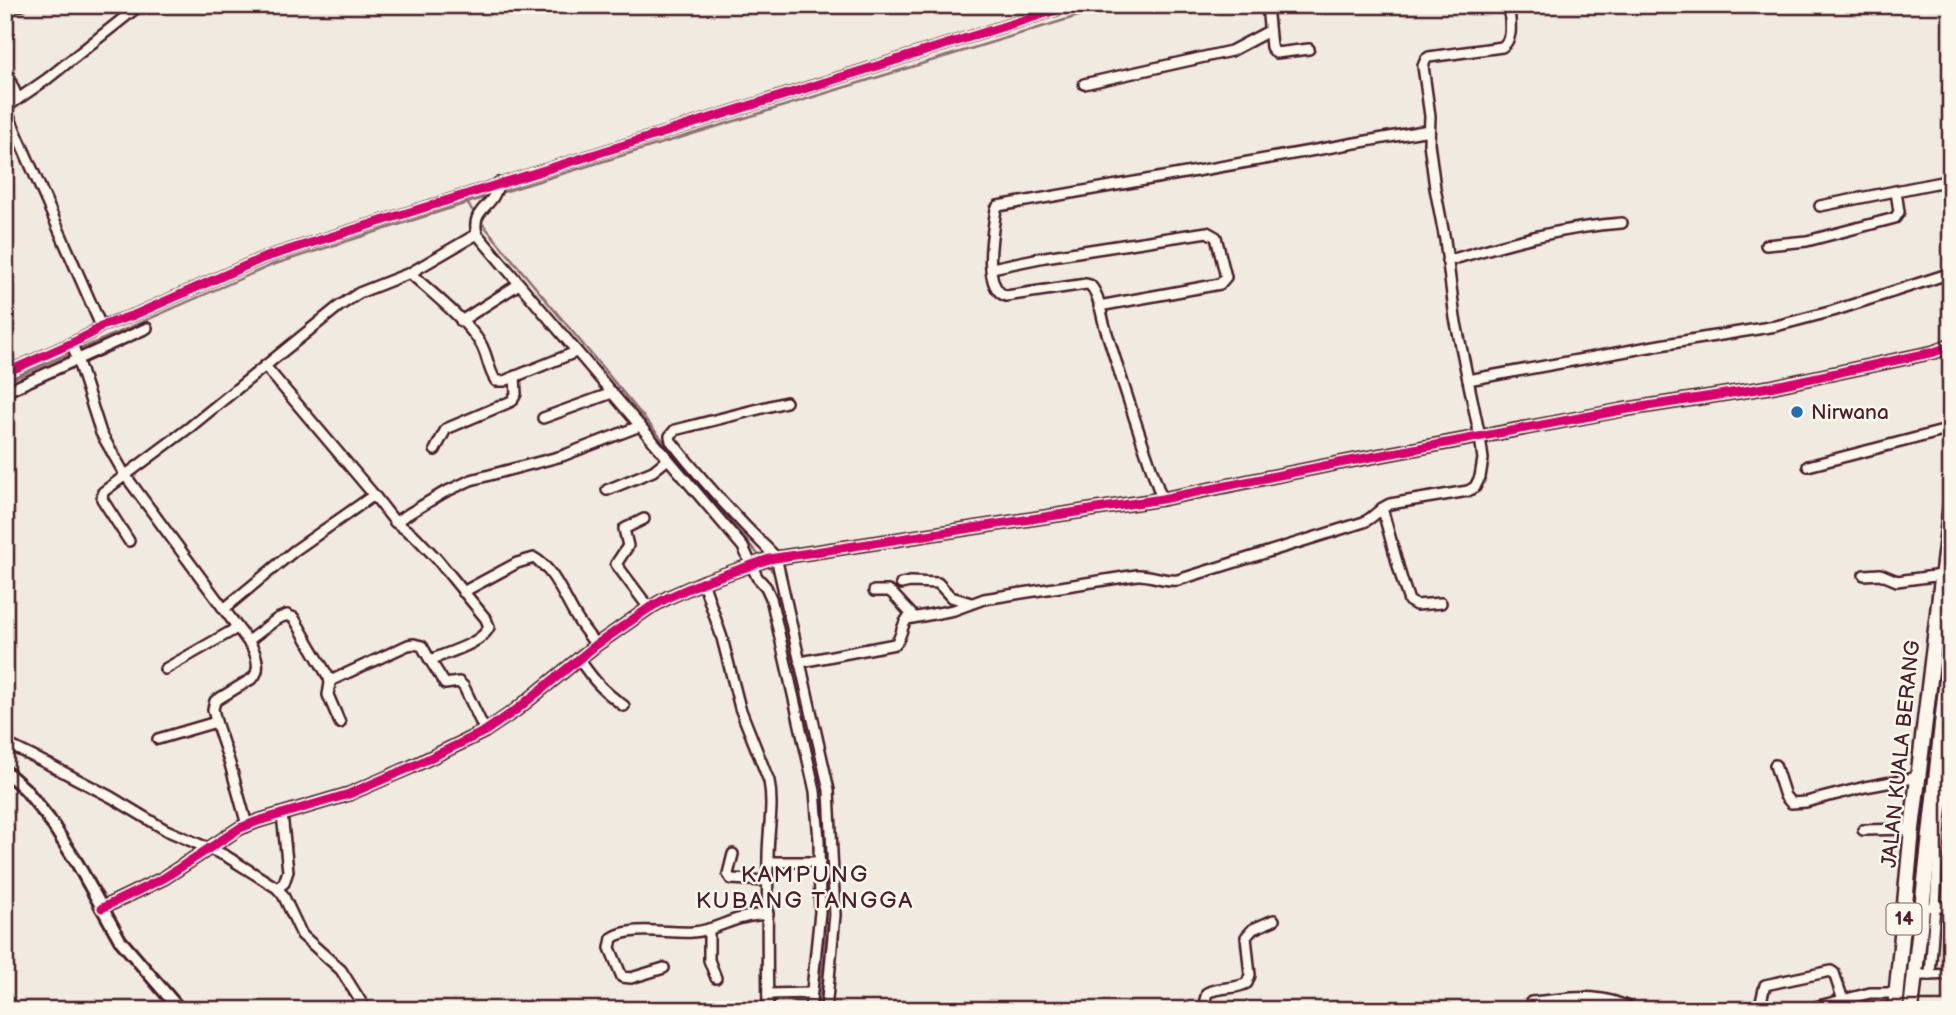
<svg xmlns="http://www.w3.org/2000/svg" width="1956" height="1015" font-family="'Balsamiq Sans',sans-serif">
<rect width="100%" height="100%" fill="#f0eae0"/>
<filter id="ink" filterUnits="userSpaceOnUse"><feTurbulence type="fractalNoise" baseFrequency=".0143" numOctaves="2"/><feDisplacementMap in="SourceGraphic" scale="14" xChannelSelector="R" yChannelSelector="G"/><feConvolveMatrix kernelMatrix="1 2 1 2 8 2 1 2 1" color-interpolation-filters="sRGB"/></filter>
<g filter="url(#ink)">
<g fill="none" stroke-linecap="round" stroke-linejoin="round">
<g stroke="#8c6f72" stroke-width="2.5">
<polyline points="503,192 1091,12 1140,5"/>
<polyline points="467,203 473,211"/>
<polyline points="481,222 761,558"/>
<polyline points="5,382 272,265 489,196"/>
<polyline points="766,563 777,577"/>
<polyline points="824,788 826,856"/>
<polyline points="818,1010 828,913 827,864"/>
</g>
<defs>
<g id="minor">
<polyline points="1267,5 1271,47 1276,53 1309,49"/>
<polyline points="5,7 22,5"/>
<polyline points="5,69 18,99"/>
<polyline points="1084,84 1231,51 1269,31"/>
<polyline points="5,107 101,326"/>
<polyline points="5,108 47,79 140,5"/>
<path d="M 498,183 C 495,208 470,208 477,234 L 743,547 L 757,577 L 766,587 L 771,598 L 815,791 L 819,840 L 820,912 L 810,1010"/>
<polyline points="1820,206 1951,180"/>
<polyline points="1766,245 1807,241 1895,218 1899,212 1896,191"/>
<path d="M 1447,261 C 1504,244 1562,227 1622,223"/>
<polyline points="992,268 1045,257 1207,232 1216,237 1226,277 1220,284 1099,306"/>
<path d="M 410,273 C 432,293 466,320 481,344 C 488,356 488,370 496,381 L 504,381 L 576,352"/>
<polyline points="461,321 519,284"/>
<path d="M 72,343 L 101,433 L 125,475 L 252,647 C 257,657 261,669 253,678 L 215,701 L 213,709 L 216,722"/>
<polyline points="5,373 72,343 90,334 101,326 134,315 263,258 1072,5"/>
<polyline points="1468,380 1660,345 1776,326 1833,311 1951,273"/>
<polyline points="5,392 147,328"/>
<path d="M 786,402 L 675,430 L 670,436 L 671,441 C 705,484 737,519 776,557 L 829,790 L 835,915 L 826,1010"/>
<polyline points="543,418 612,393"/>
<polyline points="435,450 446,429 512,401 516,394 515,376"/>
<polyline points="1808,466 1951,429"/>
<polyline points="607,490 653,471 668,459"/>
<polyline points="374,495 265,366 338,307 359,293 410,273 477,234"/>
<path d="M 1162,499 C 1142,443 1124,387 1106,330 C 1101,316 1100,295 1090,285 L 1086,284 L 1006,296 C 981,288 993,230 996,209 L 998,206 L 1429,130"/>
<polyline points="1382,508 1402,580 1409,601 1416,605 1441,603"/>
<polyline points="644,519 624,529 628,546 616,564 649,608"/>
<polyline points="395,522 443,493 471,480 562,456 640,426"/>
<polyline points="129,541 102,499 103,492 190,427 265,366"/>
<polyline points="1864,575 1880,574 1897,581 1942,575"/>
<path d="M 703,582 L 722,638 L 740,708 L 769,781 C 774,806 768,831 768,857 C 767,908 767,959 768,1010"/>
<polyline points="901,584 910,582 938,583 951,597 971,603"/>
<polyline points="874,591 888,591 892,593 914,617"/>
<path d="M 463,592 L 517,563 L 534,558 C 554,569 564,598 576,617 C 582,627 589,636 596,645"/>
<path d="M 224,609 L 294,551 L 374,495 L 395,522 L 416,537 L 437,559 L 486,619 L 489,627 C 482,644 446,653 430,660 L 445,684 L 459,682 L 464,687 L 485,731"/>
<polyline points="248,641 277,619 287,615 294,618 329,678 330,683 328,695 340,723"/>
<path d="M 579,659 C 594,681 602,690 624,706"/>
<path d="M 801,662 L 895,644 C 902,638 901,626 907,619 L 954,610 L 984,599 L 1137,575 C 1151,574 1164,582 1178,580 L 1364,522 C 1374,517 1380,508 1390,504 L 1468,491 L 1475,487 L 1480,477 L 1483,459 L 1480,437 L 1455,318 L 1445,240 L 1435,188 L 1429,143 L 1430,116 L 1423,66 L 1426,59 L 1429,57 L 1502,47 C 1515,38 1509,20 1509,5"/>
<polyline points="165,669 237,628"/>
<polyline points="330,681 408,645 414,644 422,646 430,660"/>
<polyline points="158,739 216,722 230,764 247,825"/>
<polyline points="5,743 50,765 111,797 166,830 226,856 277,888 283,895 302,935 341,970 366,1010"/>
<polyline points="1775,765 1785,796 1791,803 1806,802 1865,787 1919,777"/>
<polyline points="1863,830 1912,829"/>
<polyline points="733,854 728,874 731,879 767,881"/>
<polyline points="768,862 820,862"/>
<polyline points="277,888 284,883 288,871 282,814"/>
<polyline points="1932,907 1951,907"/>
<polyline points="709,929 709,960 716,978"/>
<path d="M 664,968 L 631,978 L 622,977 L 610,948 L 612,938 C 632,925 670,934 693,932 C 713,931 728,920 746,917 C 753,915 760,915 768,914"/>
<polyline points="1915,975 1930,975 1941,822 1951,729"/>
<polyline points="1930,975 1951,974"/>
<polyline points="768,994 811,993"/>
<path d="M 1531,1002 C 1569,999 1598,990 1634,1010"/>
<path d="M 1206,1010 L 1205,1000 L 1207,993 C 1220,986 1235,990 1247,983 L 1250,975 L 1246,937 L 1253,929 L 1274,920"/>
<polyline points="1759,1010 1765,985 1831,971 1834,973 1843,1000"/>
<polyline points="1803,1010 1870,993 1896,993"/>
</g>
<g id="tertiary">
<polyline points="5,771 25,789 49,819 77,863 120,940 180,1010"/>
<polyline points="102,908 164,878 240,828 258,821 349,794 411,767 463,742 485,731 516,710 596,645 649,608 669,597 703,582 769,559 1162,499 1334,464 1622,410 1770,387 1934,352 1951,346"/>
</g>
<g id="trunk">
<polyline points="1950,346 1951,346"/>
<polyline points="1895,1010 1912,829 1951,504"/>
<polyline points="1911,1010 1951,642"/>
</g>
</defs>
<use href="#minor" stroke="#4a1f2b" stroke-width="14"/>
<use href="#tertiary" stroke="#4a1f2b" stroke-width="16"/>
<use href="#trunk" stroke="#4a1f2b" stroke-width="19"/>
<use href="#minor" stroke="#fbf7ec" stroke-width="9"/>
<use href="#tertiary" stroke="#fbf7ec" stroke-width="10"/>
<use href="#trunk" stroke="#fbf7ec" stroke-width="14"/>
<defs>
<g id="cycleway">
<polyline points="5,373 72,343 90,334 101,326 134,315 263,258 1072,5"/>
<polyline points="102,908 164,878 240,828 258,821 349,794 411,767 463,742 485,731 516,710 596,645 649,608 669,597 703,582 769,559 1162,499 1334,464 1622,410 1770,387 1934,352 1951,346"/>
</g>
</defs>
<use href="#cycleway" stroke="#fbf7ec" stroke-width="13"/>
<use href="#cycleway" stroke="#d6006c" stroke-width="9"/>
</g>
</g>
<circle fill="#1f6fb2" stroke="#fbf7ec" stroke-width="2.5" cx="1797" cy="412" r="7"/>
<g text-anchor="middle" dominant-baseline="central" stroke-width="5" stroke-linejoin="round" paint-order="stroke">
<rect fill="#fbf7ec" stroke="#7f6065" stroke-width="2" x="1886.5" y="903.5" width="35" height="31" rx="5"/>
<g font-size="19" font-weight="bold" fill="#4a1f2b">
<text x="1904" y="919">14</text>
</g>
<g font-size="21" fill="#4a1f2b" stroke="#fbf7ec" text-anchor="start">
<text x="1811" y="412">Nirwana</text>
</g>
<g font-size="21" fill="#4a1f2b" stroke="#fbf7ec">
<text transform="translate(1901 754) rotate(-84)">JALAN KUALA BERANG</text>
</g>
<g font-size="23" letter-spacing="2" fill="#4a1f2b" stroke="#fbf7ec">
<text x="805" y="875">KAMPUNG<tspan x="805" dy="26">KUBANG TANGGA</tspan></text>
</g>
</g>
<rect width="1956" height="1015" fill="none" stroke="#fbf7ec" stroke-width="28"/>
<rect x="14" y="14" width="1928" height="987" fill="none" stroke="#4a1f2b" stroke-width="2.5" filter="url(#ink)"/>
</svg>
